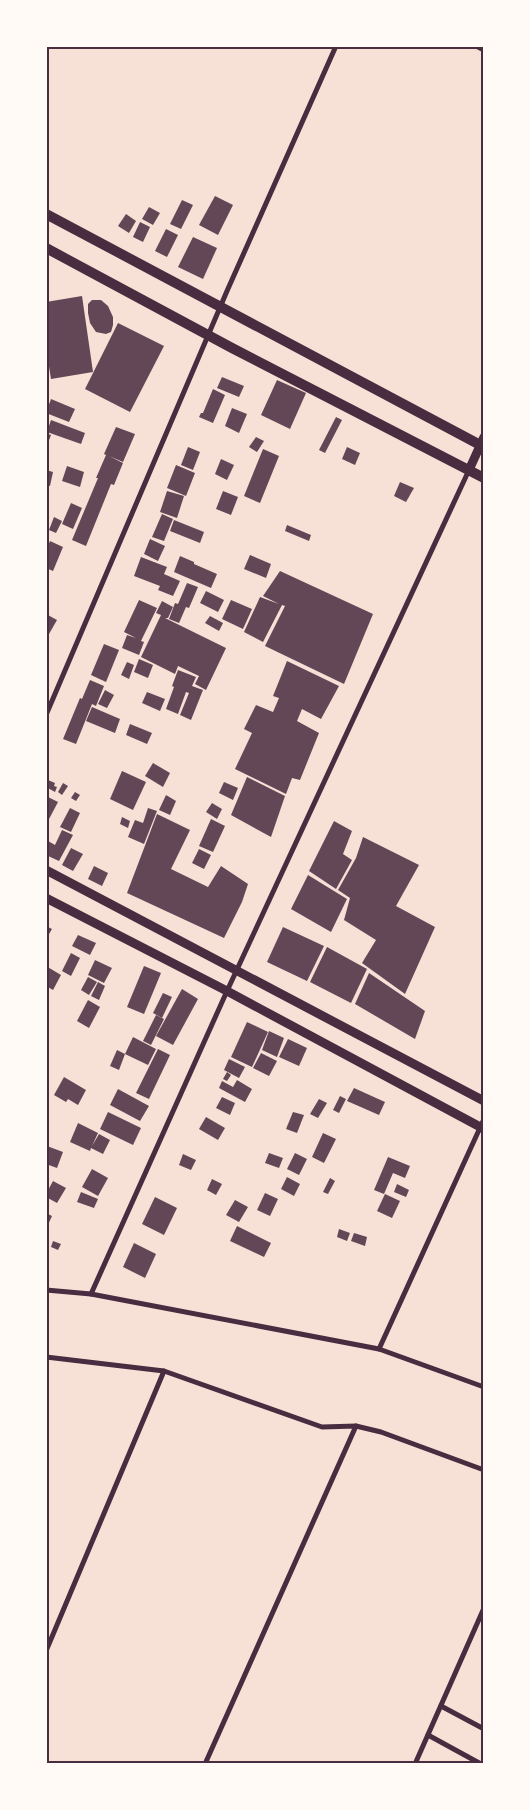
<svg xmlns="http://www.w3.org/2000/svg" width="530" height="1810" font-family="'IBM Plex Sans',sans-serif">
<rect width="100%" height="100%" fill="#f7e1d7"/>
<g fill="#644757">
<polygon points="215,196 233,205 218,235 199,225"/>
<polygon points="182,200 193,205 181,229 170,224"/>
<polygon points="149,207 160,213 153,225 142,219"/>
<polygon points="126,214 136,221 129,233 118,226"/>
<polygon points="140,222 150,227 143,242 133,237"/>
<polygon points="166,229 178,235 167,257 155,251"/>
<polygon points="193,237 217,248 203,279 178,267"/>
<polygon points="82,296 93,372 51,379 46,348 46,302"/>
<polygon points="92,300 101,300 108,306 113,317 113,325 111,332 106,334 96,332 90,323 88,313 88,304"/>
<polygon points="118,323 164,346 130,412 85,389"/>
<polygon points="222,377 244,386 239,397 217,388"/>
<polygon points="277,380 306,393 290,429 261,415"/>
<polygon points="213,389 225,395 213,423 199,417 201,413 203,413"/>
<polygon points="51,399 75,409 69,422 46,413"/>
<polygon points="232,408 247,414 239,433 225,426"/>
<polygon points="336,417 342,420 325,453 319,450"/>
<polygon points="51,420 85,433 81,444 47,432"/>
<polygon points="116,427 135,434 123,462 109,456 123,463 114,485 111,484 86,546 72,540 98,478 96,478 106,455 104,454"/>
<polygon points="46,433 51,435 46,448"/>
<polygon points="256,437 264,441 257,452 249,447"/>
<polygon points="188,447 200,452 193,470 181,465"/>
<polygon points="347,447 360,453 355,465 342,459"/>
<polygon points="263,449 279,456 260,503 244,496"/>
<polygon points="221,459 234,465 227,480 215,474"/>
<polygon points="176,465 195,473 186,496 167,488"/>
<polygon points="67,466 84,472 80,487 62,481"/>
<polygon points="46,470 53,472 50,486 46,485"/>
<polygon points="400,482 414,488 406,502 394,496"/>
<polygon points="167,491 184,496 177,518 160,512"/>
<polygon points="223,491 238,497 231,515 216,509"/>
<polygon points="71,503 82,508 73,529 62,524"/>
<polygon points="162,514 173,519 164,541 152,537"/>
<polygon points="54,517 62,521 56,533 49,530"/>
<polygon points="174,520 204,532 200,543 170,531"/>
<polygon points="287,525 311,535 309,541 285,531"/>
<polygon points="150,539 165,546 158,561 144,554"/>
<polygon points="50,541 63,547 53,571 46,568 46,550"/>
<polygon points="250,555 271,564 266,578 244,569"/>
<polygon points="180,556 194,562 194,564 217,574 211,588 174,572"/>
<polygon points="141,557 167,567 164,574 180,581 173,596 158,590 160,586 134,576"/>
<polygon points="280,571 373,614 344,684 265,646 285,606 282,605 263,642 244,632 260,597 279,604 263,596"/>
<polygon points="187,583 198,587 189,608 186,607 179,623 169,619 175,603 178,604"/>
<polygon points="206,591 224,600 218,612 200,603"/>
<polygon points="139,600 157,608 141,641 144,642 139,655 122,648 127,635 136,638 124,632"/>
<polygon points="231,600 252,609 243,629 222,619"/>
<polygon points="162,601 173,607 168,618 165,618 226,648 206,690 195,684 199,676 178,666 175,674 141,657 161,615 156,613"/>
<polygon points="46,614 57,620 49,634 46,633"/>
<polygon points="210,616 223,623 219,631 205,623"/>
<polygon points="104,644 119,650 106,682 91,675"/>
<polygon points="139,659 153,665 148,678 134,672"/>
<polygon points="287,661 339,686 321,719 302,709 297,721 319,733 300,780 292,778 286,794 235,769 252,733 244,729 256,705 273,712 279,698 273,696"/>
<polygon points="127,662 134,665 129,679 121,675"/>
<polygon points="178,670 196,677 192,686 203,690 191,720 180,715 189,693 186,692 178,714 166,709 174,687 172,686"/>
<polygon points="90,680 104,686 96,706 92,704 76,744 63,739 80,698 82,699"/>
<polygon points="105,690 114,695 107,708 98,704"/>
<polygon points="147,692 165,699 160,711 142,703"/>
<polygon points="92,707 120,719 115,733 86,721"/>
<polygon points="130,724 152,733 147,744 126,735"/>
<polygon points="153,763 170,773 163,787 145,776"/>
<polygon points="122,771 146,782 133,810 110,799"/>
<polygon points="247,777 285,796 271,837 231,815"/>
<polygon points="48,780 55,783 54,786 57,787 55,792 46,787"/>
<polygon points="224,782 238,788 233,800 219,793"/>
<polygon points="63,783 68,786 62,795 58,792"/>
<polygon points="75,792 80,795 76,801 71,798"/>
<polygon points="166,795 176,801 170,815 159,810"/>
<polygon points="46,796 58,802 48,821 46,820"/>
<polygon points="212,803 222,809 217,819 206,812"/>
<polygon points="70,808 80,813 71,832 60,827"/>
<polygon points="148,808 157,811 144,844 128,837 135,820 143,823"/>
<polygon points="157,814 190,830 171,869 208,887 221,866 248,884 242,902 224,938 127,893"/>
<polygon points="122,817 130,821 128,828 120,824"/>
<polygon points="211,819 225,826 213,852 199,846"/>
<polygon points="334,821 352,831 343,854 352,860 336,889 309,871"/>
<polygon points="62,830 73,835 59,861 46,855 46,845 48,841 55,845"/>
<polygon points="363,837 419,865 396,906 435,927 405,994 362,963 376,940 344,920 350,898 338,890 356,858"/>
<polygon points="71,848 83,854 73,871 62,865"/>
<polygon points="199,849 211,855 204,869 192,863"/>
<polygon points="94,866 108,873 102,886 88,879"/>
<polygon points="308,875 347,899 331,932 291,909"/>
<polygon points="46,926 52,929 46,939"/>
<polygon points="283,927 324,946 307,981 267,962"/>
<polygon points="78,935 96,943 90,955 72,946"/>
<polygon points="327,947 367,969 351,1003 310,982"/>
<polygon points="71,953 80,958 71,976 62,971"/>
<polygon points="95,960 112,968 104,983 88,975"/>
<polygon points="46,966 61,975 53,990 46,986"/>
<polygon points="144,966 161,973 144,1014 127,1007"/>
<polygon points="369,973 425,1011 415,1039 355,1004"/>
<polygon points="88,977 97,982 89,995 81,990"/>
<polygon points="98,982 105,986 99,1000 91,996"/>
<polygon points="182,989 198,999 173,1045 156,1036"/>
<polygon points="163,993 172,997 162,1018 153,1013"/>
<polygon points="88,1000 100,1007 89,1028 77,1021"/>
<polygon points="156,1015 164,1019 151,1045 143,1041"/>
<polygon points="247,1022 268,1032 252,1067 231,1057"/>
<polygon points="269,1031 284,1038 277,1057 262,1050"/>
<polygon points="133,1037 156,1049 148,1065 125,1054 119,1070 110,1066 117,1050 125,1054"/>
<polygon points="288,1039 307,1048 299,1066 279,1057"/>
<polygon points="158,1049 170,1055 149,1099 136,1093"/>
<polygon points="261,1053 277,1061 269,1076 253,1068"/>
<polygon points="229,1059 245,1067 239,1078 224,1070"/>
<polygon points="227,1072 231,1075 227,1081 223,1079"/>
<polygon points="64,1077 86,1090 78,1105 68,1099 66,1102 54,1095"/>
<polygon points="237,1080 252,1089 245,1102 219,1088 222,1081 233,1087"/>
<polygon points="354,1088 385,1102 379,1115 347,1101"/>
<polygon points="118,1089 149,1106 140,1121 110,1105"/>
<polygon points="340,1096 346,1099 339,1113 333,1110"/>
<polygon points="222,1097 235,1103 230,1115 216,1108"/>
<polygon points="319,1099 327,1103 318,1118 310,1114"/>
<polygon points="108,1112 141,1128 133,1145 100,1129"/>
<polygon points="293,1112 304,1115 297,1133 286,1129"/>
<polygon points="206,1117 225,1128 218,1140 199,1129"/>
<polygon points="78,1123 98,1133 92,1146 99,1134 110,1140 103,1154 91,1148 90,1151 70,1142"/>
<polygon points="323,1133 336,1139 324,1163 312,1157"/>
<polygon points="47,1146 63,1152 57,1168 46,1164"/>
<polygon points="269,1153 283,1158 279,1168 265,1163"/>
<polygon points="295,1153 307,1159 299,1175 287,1169"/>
<polygon points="183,1154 196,1160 191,1170 179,1165"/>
<polygon points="388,1157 410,1166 405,1178 393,1173 384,1194 374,1190"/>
<polygon points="92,1169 108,1178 98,1196 82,1187"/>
<polygon points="287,1177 300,1184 294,1196 281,1189"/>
<polygon points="330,1178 335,1181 328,1194 323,1192"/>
<polygon points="212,1179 222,1184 216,1195 207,1190"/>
<polygon points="53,1181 66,1188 57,1203 46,1197 46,1194"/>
<polygon points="397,1184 409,1190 406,1197 394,1192"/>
<polygon points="81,1192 98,1199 94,1208 77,1202"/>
<polygon points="265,1193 278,1199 270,1216 257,1210"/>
<polygon points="385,1194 400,1201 392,1218 377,1211"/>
<polygon points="155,1197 177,1208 164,1235 142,1224"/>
<polygon points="235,1200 248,1207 239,1222 226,1215"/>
<polygon points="46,1213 52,1216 46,1229"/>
<polygon points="237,1226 271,1243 264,1257 230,1241"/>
<polygon points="339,1229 350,1233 347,1241 337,1237"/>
<polygon points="354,1233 367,1237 365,1246 351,1241"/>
<polygon points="53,1241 61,1244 58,1250 51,1247"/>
<polygon points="134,1243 156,1254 145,1278 123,1267"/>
<rect x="46" y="1245" width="3" height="14"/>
</g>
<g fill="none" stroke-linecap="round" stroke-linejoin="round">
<g stroke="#4a2c40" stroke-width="5">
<polyline points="476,46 484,50"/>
<polyline points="46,715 227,291 336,46"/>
<polyline points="46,1290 91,1294 379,1349 484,1387"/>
<polyline points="91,1294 227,991 469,470"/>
<polyline points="379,1349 484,1119"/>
<polyline points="46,1357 164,1371 322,1427 356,1426 381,1432 484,1470"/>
<polyline points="46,1651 164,1371"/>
<polyline points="441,1706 484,1729"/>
<polyline points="428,1735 481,1764"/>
<polyline points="205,1764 356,1426"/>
<polyline points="415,1764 484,1608"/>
</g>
<g stroke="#4a2c40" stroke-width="9">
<polyline points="469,470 484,437"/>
<polyline points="46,870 484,1101"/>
<polyline points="46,898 227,991 484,1129"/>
</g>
<g stroke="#4a2c40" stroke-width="10">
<polyline points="46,214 484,447"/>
<polyline points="46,248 232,348 484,478"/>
</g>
</g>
<rect width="530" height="1810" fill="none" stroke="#fffaf5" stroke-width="95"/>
<rect x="48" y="48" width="434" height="1714" fill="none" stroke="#4a2c40" stroke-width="2"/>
</svg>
